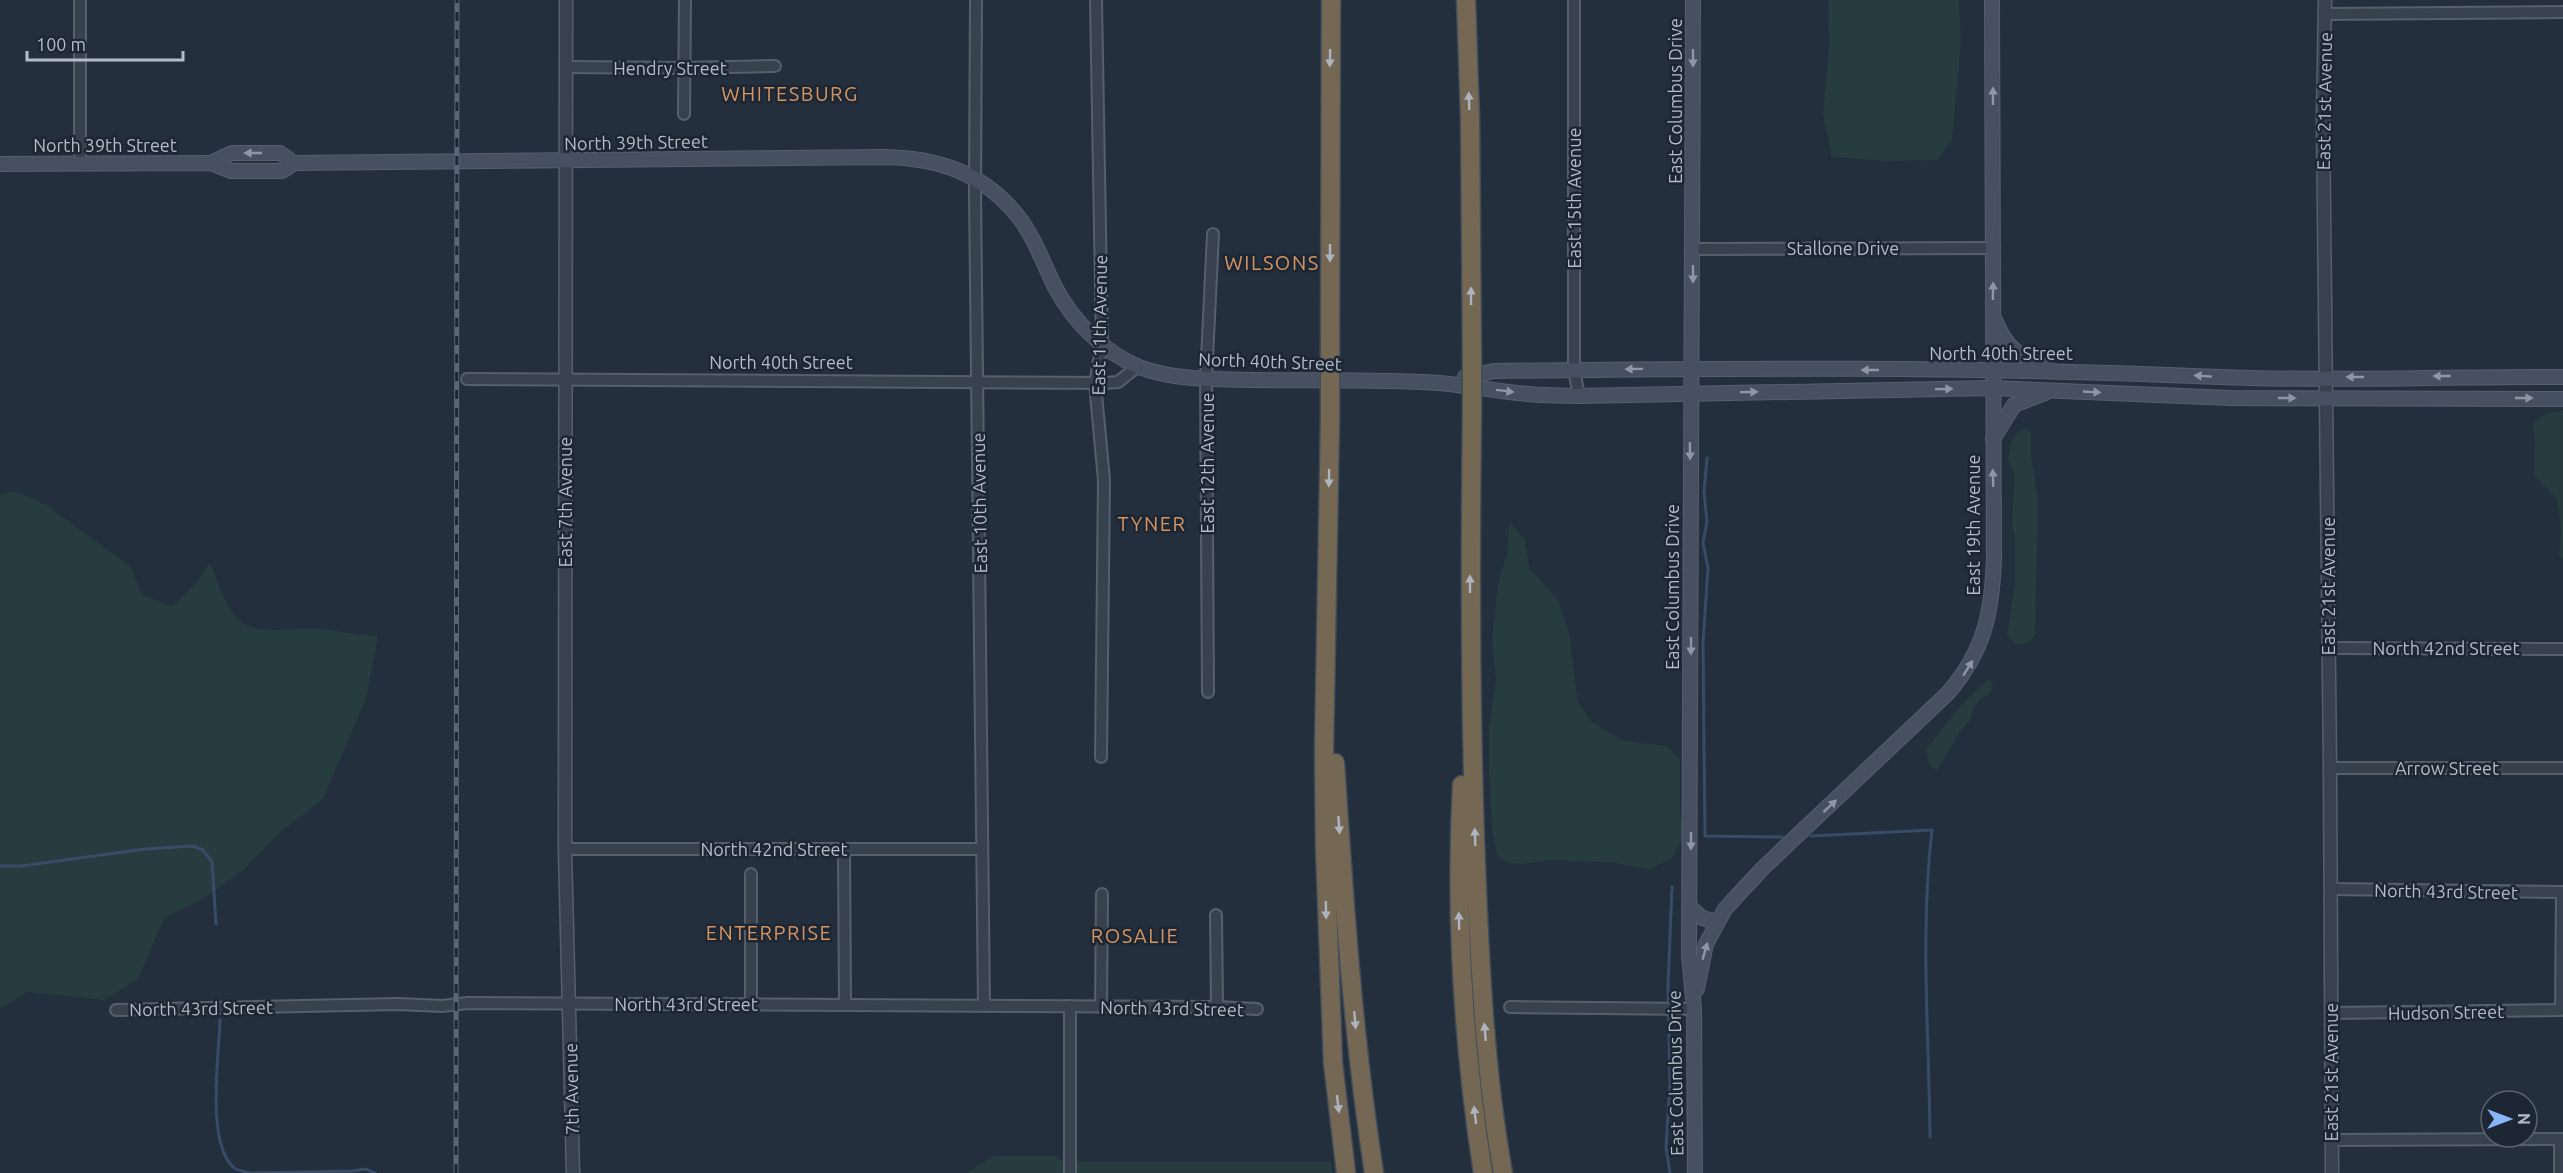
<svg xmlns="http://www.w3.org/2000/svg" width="2563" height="1173" font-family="Ubuntu,sans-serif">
<rect width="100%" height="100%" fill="#242f3e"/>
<g fill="#263c3f">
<polygon points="1828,0 1959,0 1961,43 1952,140 1937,160 1884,161 1832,157 1823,114 1829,46"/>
<polygon points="2563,410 2563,560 2559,555 2561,530 2557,499 2534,476 2535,442 2533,423 2546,414"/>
<polygon points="2027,428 2031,433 2031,455 2038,500 2035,636 2027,643 2015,644 2007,636 2015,582 2015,537 2012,525 2015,475 2008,459 2011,442 2018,432"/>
<path d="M 14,491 L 45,504 L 131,567 L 141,594 L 172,607 L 195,584 L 210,563 C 218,581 225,608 240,621 C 257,636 296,627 318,629 C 338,631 358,635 378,636 L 366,699 L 323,799 L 279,833 L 244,869 L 203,899 L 164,918 L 138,979 L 104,1000 L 27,992 L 0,1009 L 0,495 Z"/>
<polygon points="1509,522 1525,540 1529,568 1558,600 1569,633 1578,703 1592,722 1624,741 1667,746 1680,760 1680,814 1684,835 1671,859 1650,869 1616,863 1552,860 1523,864 1507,863 1497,854 1492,830 1489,766 1489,730 1496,679 1492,642 1498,583 1507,555"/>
<polygon points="1989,679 1993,685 1990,694 1981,698 1973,708 1971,719 1959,733 1937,770 1929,765 1926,749 1963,703"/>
<polygon points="994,1156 1055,1156 1065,1163 1063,1173 967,1173"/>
<polygon points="1072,1162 1331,1162 1333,1173 1072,1173"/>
</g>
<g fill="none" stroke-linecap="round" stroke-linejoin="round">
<g stroke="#394c67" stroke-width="3">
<polyline points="1707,458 1704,492 1707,522 1703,543 1708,568 1703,643 1705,836 1782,837"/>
<path d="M 1811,836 L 1932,830 C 1920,932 1929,1035 1930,1137"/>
<polyline points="0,866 21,866 145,849 193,846 203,850 212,862 216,924"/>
<path d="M 220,1020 C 219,1055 206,1141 233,1167 C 237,1171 244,1171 250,1173 L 352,1171 L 366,1169 L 375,1173"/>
<polyline points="1670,1173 1666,1147 1670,1085 1668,986 1672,887"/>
</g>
<defs>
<g id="minor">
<polyline points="976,0 975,192 984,1006"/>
<polyline points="1096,0 1102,344 1095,383 1104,480 1101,757"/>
<polyline points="1574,0 1574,370 1579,396"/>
<polyline points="2325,14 2563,12"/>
<polyline points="566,67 684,68 775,66"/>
<polyline points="684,114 685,0"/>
<polyline points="80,164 80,0"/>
<polyline points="1693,249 1994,248"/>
<polyline points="467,379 1105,383 1118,382 1138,366"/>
<polyline points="2329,648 2563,649"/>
<polyline points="1208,692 1206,379 1213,234"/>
<polyline points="2330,768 2563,768"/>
<polyline points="565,849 982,849"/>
<polyline points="844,849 845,1005"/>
<polyline points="2331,889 2562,892 2561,1010 2331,1013"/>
<polyline points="1216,915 1217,1007"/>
<polyline points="751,1005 751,874"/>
<polyline points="1101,1007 1102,894"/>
<polyline points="1510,1007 1694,1009"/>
<polyline points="116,1010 398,1004 442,1006 467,1003 1217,1007 1257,1009"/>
<polyline points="2560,1139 2560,1173"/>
<polyline points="2332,1140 2563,1139"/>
<polyline points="1070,1173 1070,1006"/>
</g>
<g id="tertiary">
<polyline points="566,0 565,849 573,1173"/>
<polyline points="2325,0 2323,119 2330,768 2332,1173"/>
</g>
<g id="secondary">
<polyline points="1693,0 1689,955 1694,1009 1695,1173"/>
<polyline points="211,163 232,153 280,153 294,163"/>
<path d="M 0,164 L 211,163 L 231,171 L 282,171 L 294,163 L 884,157 C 937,158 982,172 1017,215 C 1034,236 1043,263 1055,287 C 1073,321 1103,352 1139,367 C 1176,381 1218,379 1256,380 C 1317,381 1378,379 1438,383 C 1469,385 1499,392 1529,394 C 1545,396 1562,395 1579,396 L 1992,388 L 2231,398 L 2563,399"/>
<path d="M 1995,320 C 2007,350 2020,356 2049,369"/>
<path d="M 1465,377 L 1494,371 C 1735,368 1978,366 2219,377 C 2333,382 2449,376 2563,377"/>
<polyline points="1993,439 2014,405 2045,393"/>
<polyline points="1691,908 1702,918 1717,922"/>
<path d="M 1697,989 L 1706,944 L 1725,909 L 1762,869 L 1948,693 C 1984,651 1992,614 1994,559 L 1992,0"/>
</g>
<g id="motorway">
<polyline points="1466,0 1470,117 1472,355"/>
<polyline points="1330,348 1331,0"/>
<path d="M 1472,417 C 1470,567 1470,716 1476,866 C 1480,969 1485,1072 1503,1173"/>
<polyline points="1330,419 1324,751 1325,848 1333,1063 1346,1173"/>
<path d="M 1335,763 C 1344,900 1353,1037 1374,1173"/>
<path d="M 1462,785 C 1455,915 1463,1044 1483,1173"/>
</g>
</defs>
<use href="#minor" stroke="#565f6c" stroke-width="14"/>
<use href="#tertiary" stroke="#565f6c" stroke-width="15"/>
<use href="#secondary" stroke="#565f6c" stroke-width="16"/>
<use href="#motorway" stroke="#434c59" stroke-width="21"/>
<use href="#minor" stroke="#38414e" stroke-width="10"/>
<use href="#tertiary" stroke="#38414e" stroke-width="12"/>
<use href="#secondary" stroke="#465061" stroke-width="14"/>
<use href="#motorway" stroke="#746855" stroke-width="18"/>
<defs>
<polyline id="rail" points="456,1173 457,0"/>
</defs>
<use href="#rail" stroke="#5a6575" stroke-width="5"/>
<use href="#rail" stroke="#1d2633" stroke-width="3" stroke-dasharray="9" stroke-linecap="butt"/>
<defs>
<g id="motorway-bridge">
<polyline points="1472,355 1472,417"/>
<polyline points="1330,419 1330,348"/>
</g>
</defs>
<use href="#motorway-bridge" stroke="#434c59" stroke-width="21" stroke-linecap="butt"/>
<use href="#motorway-bridge" stroke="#746855" stroke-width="18"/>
</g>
<defs><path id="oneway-solid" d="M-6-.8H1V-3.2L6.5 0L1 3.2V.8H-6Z" transform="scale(1.5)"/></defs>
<g fill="#aeb4bd">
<use href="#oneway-solid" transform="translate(1330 58) rotate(91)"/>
<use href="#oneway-solid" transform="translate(1469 101) rotate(-92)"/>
<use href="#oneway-solid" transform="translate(1330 253) rotate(90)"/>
<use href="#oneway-solid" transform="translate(1471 296) rotate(-90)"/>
<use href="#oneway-solid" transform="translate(1329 478) rotate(91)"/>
<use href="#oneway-solid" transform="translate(1470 584) rotate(-90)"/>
<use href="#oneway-solid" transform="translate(1339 825) rotate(86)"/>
<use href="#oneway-solid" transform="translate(1475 837) rotate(-92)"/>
<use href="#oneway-solid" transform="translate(1326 910) rotate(89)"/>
<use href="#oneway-solid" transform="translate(1459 921) rotate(-91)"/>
<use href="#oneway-solid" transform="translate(1355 1020) rotate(85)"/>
<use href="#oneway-solid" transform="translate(1485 1032) rotate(-95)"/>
<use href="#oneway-solid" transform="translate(1338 1104) rotate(83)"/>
<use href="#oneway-solid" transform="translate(1475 1115) rotate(-97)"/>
</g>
<g fill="#8e96a5">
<use href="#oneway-solid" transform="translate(1693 58) rotate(90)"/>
<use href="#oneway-solid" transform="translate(1993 96) rotate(-90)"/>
<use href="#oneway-solid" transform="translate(253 153) rotate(180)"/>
<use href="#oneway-solid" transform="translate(1693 274) rotate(90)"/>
<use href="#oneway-solid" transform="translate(1993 291) rotate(-89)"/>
<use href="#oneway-solid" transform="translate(1634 369) rotate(179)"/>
<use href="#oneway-solid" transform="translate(1870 370) rotate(-180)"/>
<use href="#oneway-solid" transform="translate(2203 376) rotate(-176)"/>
<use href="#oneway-solid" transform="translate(2442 376) rotate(180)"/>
<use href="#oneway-solid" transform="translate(2355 377) rotate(180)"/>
<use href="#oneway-solid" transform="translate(1944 389) rotate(-1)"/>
<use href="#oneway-solid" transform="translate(1505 391) rotate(7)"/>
<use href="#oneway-solid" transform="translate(1749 392) rotate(-1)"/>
<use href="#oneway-solid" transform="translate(2092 392) rotate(3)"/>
<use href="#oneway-solid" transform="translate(2287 398)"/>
<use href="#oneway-solid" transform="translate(2524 398)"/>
<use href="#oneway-solid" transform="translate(1690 451) rotate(89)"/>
<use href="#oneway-solid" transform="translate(1993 478) rotate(-91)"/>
<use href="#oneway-solid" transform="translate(1691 646) rotate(90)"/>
<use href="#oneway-solid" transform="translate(1968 668) rotate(-58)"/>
<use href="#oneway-solid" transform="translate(1830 806) rotate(-43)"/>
<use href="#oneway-solid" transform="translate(1691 841) rotate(90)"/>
<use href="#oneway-solid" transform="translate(1705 951) rotate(-74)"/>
</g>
<g text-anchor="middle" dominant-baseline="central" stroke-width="5" stroke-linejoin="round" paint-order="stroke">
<g font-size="18" fill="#b4bcc9" stroke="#1d2633">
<text x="670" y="68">Hendry Street</text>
<text transform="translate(1675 101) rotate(-90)">East Columbus Drive</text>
<text transform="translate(2324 101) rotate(-89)">East 21st Avenue</text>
<text transform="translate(636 142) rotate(-1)">North 39th Street</text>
<text x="105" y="145">North 39th Street</text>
<text transform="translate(1574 198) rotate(-90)">East 15th Avenue</text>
<text x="1843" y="248">Stallone Drive</text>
<text transform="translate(1099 325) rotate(-89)">East 11th Avenue</text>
<text x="2001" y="353">North 40th Street</text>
<text transform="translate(1270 361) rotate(2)">North 40th Street</text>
<text x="781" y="362">North 40th Street</text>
<text transform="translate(1207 463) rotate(-90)">East 12th Avenue</text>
<text transform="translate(565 502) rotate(-90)">East 7th Avenue</text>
<text transform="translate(979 503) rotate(-91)">East 10th Avenue</text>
<text transform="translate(1973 525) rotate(-90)">East 19th Avenue</text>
<text transform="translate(2328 586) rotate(-90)">East 21st Avenue</text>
<text transform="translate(1672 587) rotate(-90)">East Columbus Drive</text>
<text x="2446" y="648">North 42nd Street</text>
<text x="2447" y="768">Arrow Street</text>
<text x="774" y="849">North 42nd Street</text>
<text transform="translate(2446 891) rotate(1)">North 43rd Street</text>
<text x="686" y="1004">North 43rd Street</text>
<text transform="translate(201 1008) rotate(-1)">North 43rd Street</text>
<text transform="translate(1172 1008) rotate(1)">North 43rd Street</text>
<text transform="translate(2446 1012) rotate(-1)">Hudson Street</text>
<text transform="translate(2331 1072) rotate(-90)">East 21st Avenue</text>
<text transform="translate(1675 1073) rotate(-91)">East Columbus Drive</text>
<text transform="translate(571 1089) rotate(-91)">7th Avenue</text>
</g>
<g font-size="20" letter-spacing="1.5" fill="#d59563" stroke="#1d2633">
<text x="790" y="93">WHITESBURG</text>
<text x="1272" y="262">WILSONS</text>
<text x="1152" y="523">TYNER</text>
<text x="769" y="932">ENTERPRISE</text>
<text x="1135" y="935">ROSALIE</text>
</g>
</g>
<g transform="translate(2509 1119) rotate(90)"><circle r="28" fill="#1d2633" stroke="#59626f" stroke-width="1.5"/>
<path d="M0-4.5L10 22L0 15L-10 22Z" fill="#8ab4f8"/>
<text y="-9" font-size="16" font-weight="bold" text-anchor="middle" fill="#b4bcc9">N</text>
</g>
<path d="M27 51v9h156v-9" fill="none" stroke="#b4bcc9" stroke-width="3"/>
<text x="36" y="51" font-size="18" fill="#b4bcc9" stroke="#1d2633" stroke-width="4.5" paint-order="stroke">100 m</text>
</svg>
